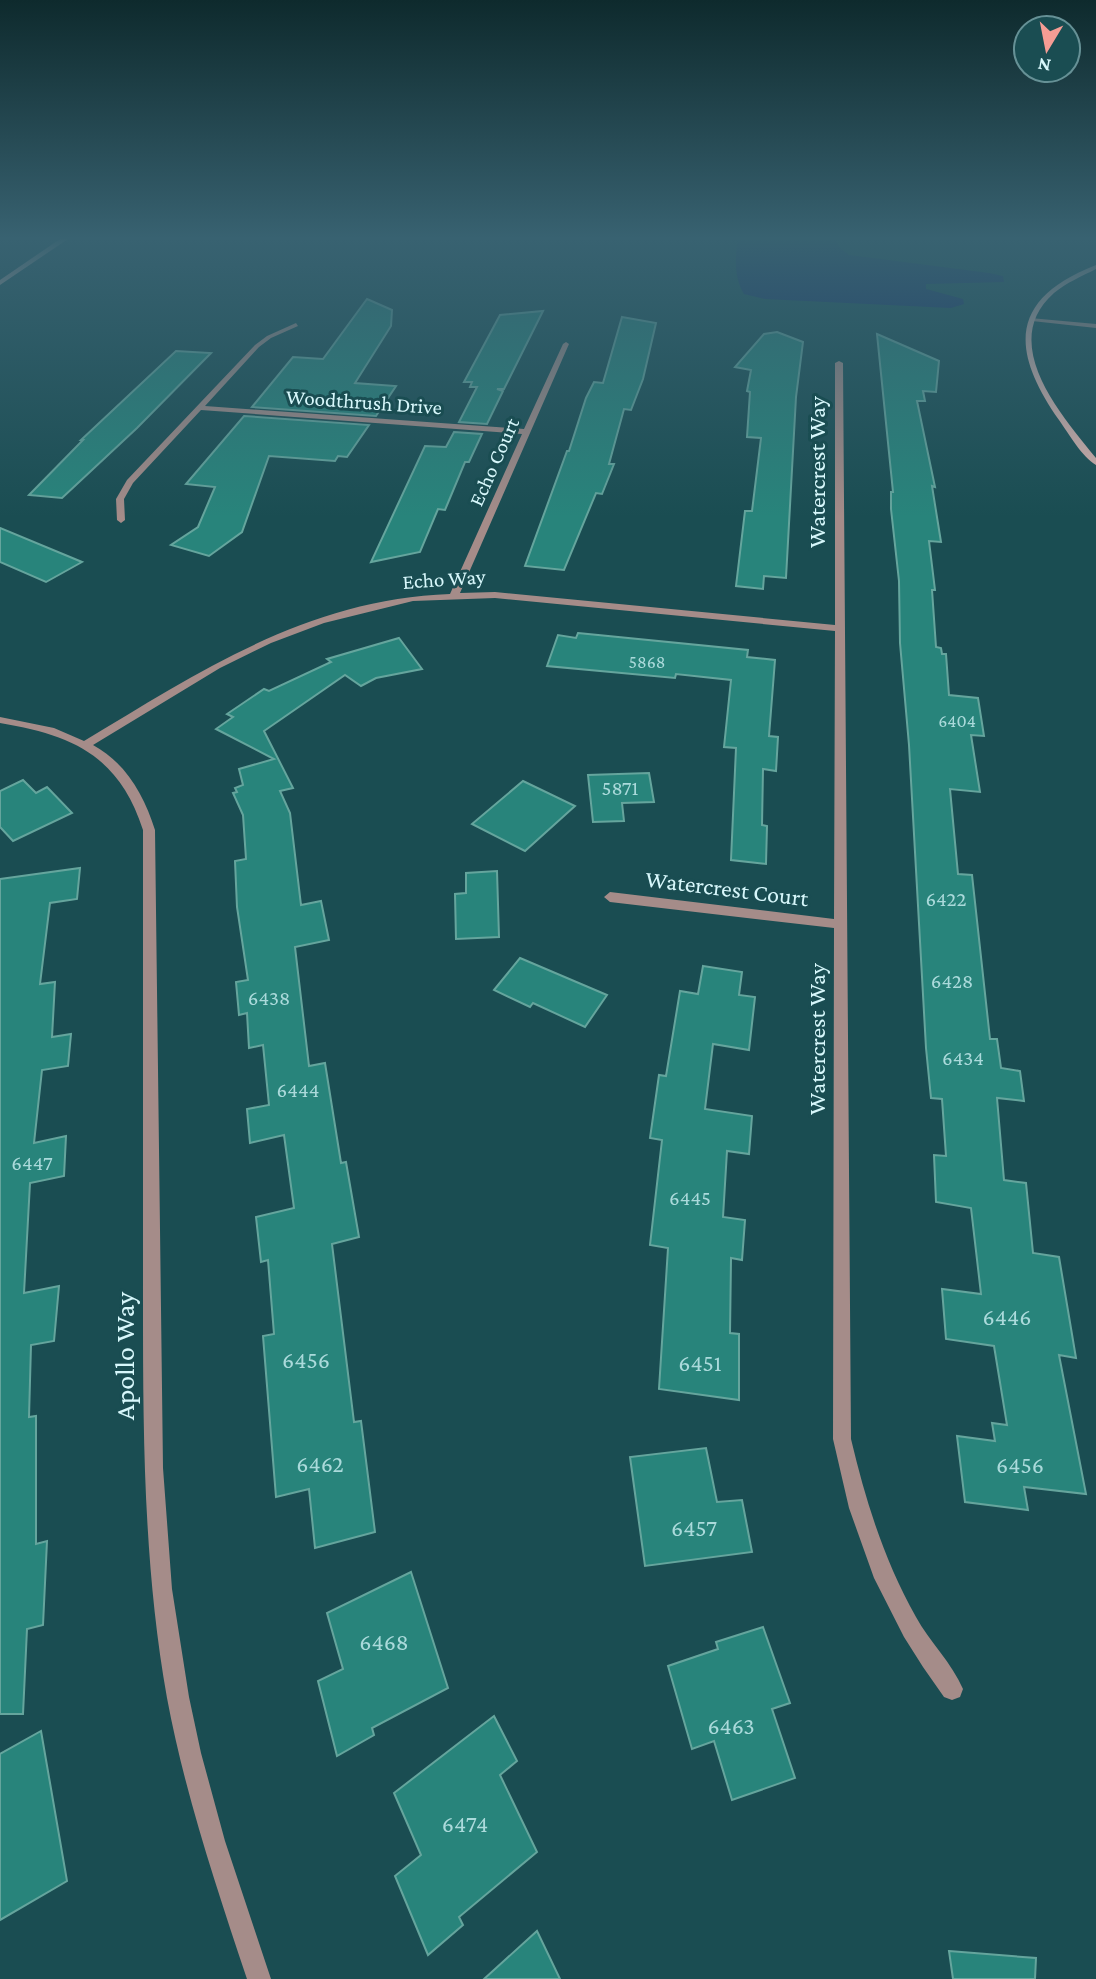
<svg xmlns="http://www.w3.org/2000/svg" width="1096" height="1979" font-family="'Crimson Pro',serif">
<rect width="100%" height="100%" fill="#1a4d52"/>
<path fill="#162c66" d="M 738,239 L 835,239 L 840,248 L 849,255 L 989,273 L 1003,276 L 1004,282 L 926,284 L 926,289 L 963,299 L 964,304 L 951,308 L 765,299 L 744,294 C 734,277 735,258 738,239 Z"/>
<g fill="#28847b" stroke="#65a59d" stroke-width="2">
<polygon points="367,299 392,310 391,326 355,383 396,386 376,416 252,407 293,357 323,359"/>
<polygon points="543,311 504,389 497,389 503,391 487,424 459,422 477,387 470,387 472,382 464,382 500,315"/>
<polygon points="622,317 656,323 643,379 631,410 624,409 609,464 614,464 602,494 596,493 564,570 525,566 567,451 569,451 586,398 594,382 603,383"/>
<polygon points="777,332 803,342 796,397 786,578 764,576 763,589 736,586 745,511 752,511 761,438 747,437 750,392 747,391 751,370 735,367 764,334"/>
<polygon points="877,334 939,361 936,392 923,391 925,401 917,401 935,487 932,486 941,542 929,541 935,590 932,590 936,647 941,648 942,654 946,654 949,695 978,698 984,736 971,735 980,792 950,789 958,874 972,875 990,1039 997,1039 1001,1068 1020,1071 1024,1101 997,1098 1004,1180 1026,1183 1033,1253 1059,1257 1076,1358 1059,1355 1086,1494 1024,1487 1028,1510 965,1502 957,1436 995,1441 992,1423 1007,1425 994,1346 946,1339 942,1289 981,1294 971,1208 936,1202 934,1155 946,1156 942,1099 931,1098 926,1048 909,745 900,643 899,581 891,509 891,492 893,492"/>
<polygon points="176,351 211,353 137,428 62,498 29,495 83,440 81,440"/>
<polygon points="244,416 369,425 347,457 338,456 335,461 269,456 242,532 209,556 171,545 198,527 215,487 186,484"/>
<polygon points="454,432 482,434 469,462 465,462 445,510 438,509 420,552 371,562 425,446 446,447"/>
<polygon points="0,528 82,562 46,582 0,562"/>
<polygon points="578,633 748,650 747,657 775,660 769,736 778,737 776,771 763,769 762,825 767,826 766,864 731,860 736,748 724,747 731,680 676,674 675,678 547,666 558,635 576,638"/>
<polygon points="399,638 422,669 376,678 361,686 345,675 264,731 293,788 280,791 290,813 301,905 321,901 329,940 295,947 309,1066 325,1063 341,1163 346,1162 359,1237 332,1244 354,1422 361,1421 375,1532 315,1548 309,1489 276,1497 263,1336 274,1334 268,1260 261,1262 256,1217 294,1208 284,1135 250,1143 247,1109 269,1105 263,1045 249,1048 247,1013 239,1015 236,982 248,980 237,907 235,861 246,859 243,815 233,793 237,792 235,788 243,785 239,769 274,759 216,729 233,717 227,714 264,689 269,691 331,662 327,659"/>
<polygon points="649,773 654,802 622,803 624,821 593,822 588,775"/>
<polygon points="23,780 36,793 47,787 72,813 13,841 0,827 0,791"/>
<polygon points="523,781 575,806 525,851 472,824"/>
<polygon points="80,868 77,899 50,903 40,984 55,982 52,1037 71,1034 68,1066 42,1070 34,1143 66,1136 64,1176 30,1183 24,1293 59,1286 54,1341 31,1345 29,1417 36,1416 36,1544 47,1541 43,1625 27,1629 23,1714 0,1714 0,879"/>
<polygon points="497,871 499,937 456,939 455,894 466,893 466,873"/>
<polygon points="520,958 607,995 585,1027 533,1003 530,1007 494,990"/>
<polygon points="703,966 742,972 739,995 755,997 749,1050 713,1044 705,1109 752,1116 749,1154 727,1151 723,1217 745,1220 742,1260 731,1258 730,1333 739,1334 739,1400 659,1389 668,1248 650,1245 662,1140 650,1138 659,1075 666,1076 680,991 698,994"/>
<polygon points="706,1448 717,1502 742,1500 752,1552 645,1566 630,1457"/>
<polygon points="411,1572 448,1688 372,1728 374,1735 337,1756 318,1681 343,1669 327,1613"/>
<polygon points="763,1627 790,1703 772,1709 795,1778 732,1800 714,1741 692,1749 668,1666 718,1649 716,1642"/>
<polygon points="494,1716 517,1761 500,1775 537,1852 459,1917 463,1925 428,1955 395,1876 421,1855 394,1793"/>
<polygon points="41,1731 67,1881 0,1920 0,1754"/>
<polygon points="537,1931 560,1979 484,1979"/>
<polygon points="949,1951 1036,1958 1035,1979 953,1979"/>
</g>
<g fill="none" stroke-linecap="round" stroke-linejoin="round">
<polygon fill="#a58c89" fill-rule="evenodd" points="1030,318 1096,324 1096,328 1032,321"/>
<path fill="#a58c89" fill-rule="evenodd" d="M 296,323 L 298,326 L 271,338 L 259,347 L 205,406 L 524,429 L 563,344 L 566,342 L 569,344 L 460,593 L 495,592 L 835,625 L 835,363 L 839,361 L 843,363 L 851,1439 C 866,1502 884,1560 916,1617 C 929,1641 952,1663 963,1689 L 960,1697 L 952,1700 L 944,1697 L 923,1667 L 904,1637 L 874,1578 L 849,1508 L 833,1439 L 834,928 L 610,902 L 604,897 L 610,892 L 834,919 L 835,631 L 495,598 L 413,601 L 324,623 L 271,643 L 220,668 L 93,745 C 126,763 144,795 155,830 L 163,1468 L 172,1589 L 189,1697 L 201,1753 L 225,1841 L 271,1979 L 247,1979 C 216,1886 185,1794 167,1698 C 142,1558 143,1416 143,1274 C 143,1126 143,978 143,830 C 119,756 73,735 0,723 L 0,717 L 54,728 L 84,741 C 200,671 309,599 450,594 L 522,434 L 201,410 L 133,483 L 124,499 L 125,520 L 121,523 L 117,520 L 116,499 L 127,480 L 255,345 L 267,336 Z"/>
<g fill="#dbb4af" fill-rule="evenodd">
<polygon points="60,239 68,239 0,285 0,280"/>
<path d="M 1096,265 L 1096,269 C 1082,276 1066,283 1054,293 C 997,343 1062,416 1096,458 L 1096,465 C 1082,457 1069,434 1059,420 C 1010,350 1009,299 1096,265 Z"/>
</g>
</g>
<linearGradient id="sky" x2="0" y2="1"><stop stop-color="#0e2a2d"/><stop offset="0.46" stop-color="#386271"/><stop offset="1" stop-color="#386271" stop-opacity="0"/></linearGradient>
<rect width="1096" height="517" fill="url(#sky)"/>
<g text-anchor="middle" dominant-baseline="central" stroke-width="6" stroke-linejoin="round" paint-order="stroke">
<g font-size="18" fill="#abdadb">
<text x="647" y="662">5868</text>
<text x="957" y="721">6404</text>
</g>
<g font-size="21" fill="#d7f7fb" stroke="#1a4d52">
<text transform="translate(364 402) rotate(4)">Woodthrush Drive</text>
<text transform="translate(494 462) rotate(-66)">Echo Court</text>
<text transform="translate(444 579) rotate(-4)">Echo Way</text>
</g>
<g font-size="21" fill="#abdadb">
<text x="620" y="788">5871</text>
<text x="946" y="899">6422</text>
<text x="952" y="981">6428</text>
<text x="269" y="998">6438</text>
<text x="963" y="1058">6434</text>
<text x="298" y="1090">6444</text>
<text x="32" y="1163">6447</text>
<text x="690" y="1198">6445</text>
</g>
<g font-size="24" fill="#d7f7fb" stroke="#1a4d52">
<text transform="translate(816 472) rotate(-90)">Watercrest Way</text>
<text transform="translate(727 888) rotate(7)">Watercrest Court</text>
<text transform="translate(816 1039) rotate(-90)">Watercrest Way</text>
</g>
<g font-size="24" fill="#abdadb">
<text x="1007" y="1316">6446</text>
<text x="306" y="1359">6456</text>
<text x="700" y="1362">6451</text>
<text x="320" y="1463">6462</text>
<text x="1020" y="1464">6456</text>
<text x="694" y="1527">6457</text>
<text x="384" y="1641">6468</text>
<text x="731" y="1725">6463</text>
<text x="465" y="1823">6474</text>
</g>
<g font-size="28" fill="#d7f7fb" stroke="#1a4d52">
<text transform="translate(124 1356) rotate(-90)">Apollo Way</text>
</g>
</g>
<g transform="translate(1047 49) rotate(190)"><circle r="33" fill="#1a4d52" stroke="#669196" stroke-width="2"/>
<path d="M0-5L12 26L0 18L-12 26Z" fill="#f59c94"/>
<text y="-10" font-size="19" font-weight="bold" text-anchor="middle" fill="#d7f7fb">N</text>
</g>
</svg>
